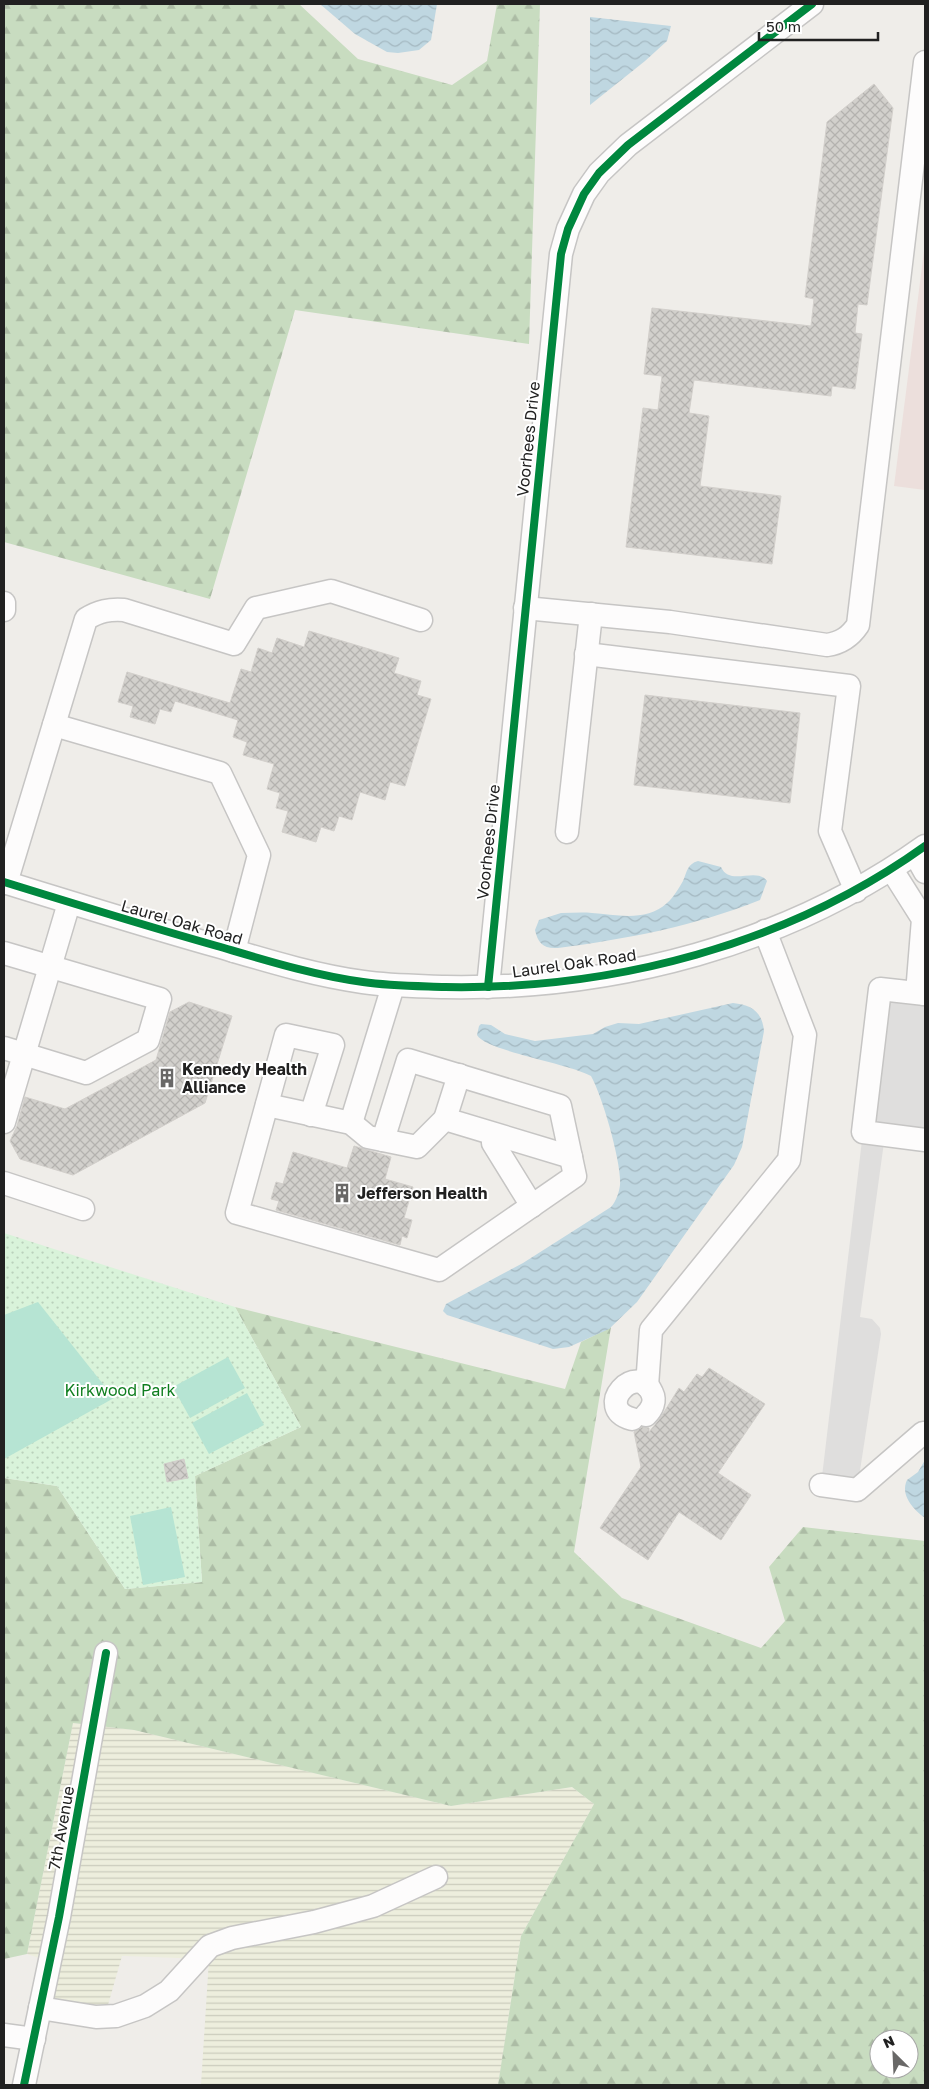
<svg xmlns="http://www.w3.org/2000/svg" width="929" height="2089" font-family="'Golos Text',sans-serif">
<defs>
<pattern id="farmland-rules" width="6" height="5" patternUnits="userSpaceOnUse" patternTransform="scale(1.25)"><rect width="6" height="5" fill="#edeedd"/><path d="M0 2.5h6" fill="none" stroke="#cbccbd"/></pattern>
<pattern id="forest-firs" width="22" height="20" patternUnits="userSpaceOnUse" patternTransform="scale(1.25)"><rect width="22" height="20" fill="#c8dcc0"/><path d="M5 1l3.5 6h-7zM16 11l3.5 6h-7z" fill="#acbca5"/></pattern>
<pattern id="park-dots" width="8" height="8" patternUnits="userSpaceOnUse" patternTransform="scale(1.25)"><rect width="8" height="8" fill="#d9f3da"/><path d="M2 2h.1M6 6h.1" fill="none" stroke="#bad0bb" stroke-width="1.8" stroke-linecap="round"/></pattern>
<pattern id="water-waves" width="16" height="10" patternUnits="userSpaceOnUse" patternTransform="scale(1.25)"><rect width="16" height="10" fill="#bfd7e1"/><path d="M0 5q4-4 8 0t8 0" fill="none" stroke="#a4b8c1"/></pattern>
<pattern id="building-cross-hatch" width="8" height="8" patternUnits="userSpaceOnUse" patternTransform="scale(1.25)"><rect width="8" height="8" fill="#d2d0cc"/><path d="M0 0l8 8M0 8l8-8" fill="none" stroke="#b4b2af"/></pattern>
</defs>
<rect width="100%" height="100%" fill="#efede9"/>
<polygon fill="#ecdfdc" points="925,243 925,490 894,486"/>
<polygon fill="url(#farmland-rules)" points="73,1723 134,1730 451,1806 572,1787 594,1804 521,1936 498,2085 201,2085 209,1959 122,1956 106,2012 38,2004 48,1961 27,1954"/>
<g fill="url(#forest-firs)" fill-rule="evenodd">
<polygon points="4,4 299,4 358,59 452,85 487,61 497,4 540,4 529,344 295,310 210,599 4,542"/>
<path d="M 235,1307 L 565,1389 L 581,1342 L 611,1327 L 574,1552 L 622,1598 L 761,1648 L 785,1621 L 769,1567 L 803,1527 L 925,1541 L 925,2085 L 498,2085 L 521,1936 L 594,1804 L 572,1787 L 451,1806 L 134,1730 L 73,1723 L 27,1954 L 4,1959 L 4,1478 L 57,1486 L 125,1589 L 202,1582 L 195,1476 L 301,1427 ZM 879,2039 L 909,2039 L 909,2069 L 879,2069 Z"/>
</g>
<polygon fill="url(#park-dots)" points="4,1233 235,1307 301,1427 195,1476 202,1582 125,1589 57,1486 4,1478"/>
<g fill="#b6e4d3">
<polygon points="38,1302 114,1398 4,1459 4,1315"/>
<polygon points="228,1357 245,1388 190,1418 173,1387"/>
<polygon points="247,1393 264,1425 209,1454 192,1423"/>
<polygon points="171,1507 185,1577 143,1585 130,1516"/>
</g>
<polygon fill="#dfdedd" points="880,989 925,994 925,1140 885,1135 860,1317 872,1319 880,1328 881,1334 857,1490 821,1485"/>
<g fill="url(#water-waves)">
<polygon points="320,4 437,4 431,40 419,50 398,53 387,52 355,34"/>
<polygon points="590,17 671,26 667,41 645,61 590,105"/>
<path d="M 698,861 L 721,867 C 730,887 756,866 767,881 L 760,900 C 695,926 627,939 558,948 C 543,949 538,943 535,930 L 539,920 L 561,913 C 571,913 582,912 592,913 C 617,915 647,922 667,903 C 673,898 679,888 683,881 C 687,872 687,864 698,861 Z"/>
<path d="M 733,1003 C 751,1005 762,1011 764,1031 L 742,1147 L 734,1165 L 637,1302 L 609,1329 L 569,1347 L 553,1349 L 447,1315 L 443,1311 L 446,1304 L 523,1263 L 611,1207 C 616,1201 619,1193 620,1185 C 622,1164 602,1095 591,1076 C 568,1063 486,1051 477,1035 L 479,1026 L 481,1024 L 491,1025 L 505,1034 L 535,1041 L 593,1034 L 605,1027 L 618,1023 L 639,1024 Z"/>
<path d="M 925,1460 L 925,1518 C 913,1509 900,1495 907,1480 L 918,1472 Z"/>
</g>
<g fill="url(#building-cross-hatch)" stroke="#d2cfcb">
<polygon points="874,84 893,108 867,305 858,304 855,333 862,334 855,389 832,386 831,396 694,380 689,413 709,416 700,486 781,496 772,564 626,547 643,408 658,410 662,376 644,374 652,308 811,326 814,299 805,297 827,122"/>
<polygon points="309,631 399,658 394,673 421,681 417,695 431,699 405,786 390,782 385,800 360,792 352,820 339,816 334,831 321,827 316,842 282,832 288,811 276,808 280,793 267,789 274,764 243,755 247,742 233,737 238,720 175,701 171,712 160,709 155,724 130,717 133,706 118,702 127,672 230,703 241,669 251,672 258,648 272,653 277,638 304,647"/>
<polygon points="645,695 800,713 790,803 634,785"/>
<polygon points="189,1002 232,1016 205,1103 73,1175 20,1159 10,1141 17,1126 25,1097 65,1109 156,1060 170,1012"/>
<polygon points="354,1146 391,1157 385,1179 413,1187 404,1218 412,1220 407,1238 402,1236 400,1245 276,1210 279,1201 271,1199 276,1182 283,1184 293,1152 347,1168"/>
<polygon points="709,1368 765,1404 718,1473 751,1495 721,1540 679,1512 648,1560 600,1528 641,1467 634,1432 642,1427 649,1428 649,1432 661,1417 679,1388 684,1392 697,1374 702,1377"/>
<polygon points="184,1459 188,1478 167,1482 164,1464"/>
</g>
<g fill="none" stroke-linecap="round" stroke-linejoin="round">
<defs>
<g id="minor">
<polyline points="4,603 4,610"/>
<path d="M 525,608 L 670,622 L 827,645 C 841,643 850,637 858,625 L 925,62"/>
<polyline points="586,654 849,686 830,831 856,891"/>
<polyline points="54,725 220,773 259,855 234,951"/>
<polyline points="567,832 591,614"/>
<polyline points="915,854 925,872"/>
<polyline points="892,870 923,919 918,981 924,994 925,993"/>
<path d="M 4,882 C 75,904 146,926 217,946 C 265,960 313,975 363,982 C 390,986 418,986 445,987 C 613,990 787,945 925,846"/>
<path d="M 6,883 L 86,619 C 99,611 109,609 124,610 L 234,644 L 256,608 L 331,591 L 421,620"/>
<polyline points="4,953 160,999 148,1040 86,1073 4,1048"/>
<polyline points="488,987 561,254 568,229 584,194 599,173 628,145 812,4"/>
<polyline points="925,994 880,989 863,1132 925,1140"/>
<polyline points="267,1105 351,1123 368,1137 417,1147 445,1119 571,1157"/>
<polyline points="311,1115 333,1045 286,1035 237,1213 439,1270 575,1176 560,1106 408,1060 383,1140"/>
<polyline points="445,1119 459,1075"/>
<polyline points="4,1122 69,903"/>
<polyline points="351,1123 393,986"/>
<polyline points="495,1135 493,1143 532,1206"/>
<polyline points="4,1183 83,1209"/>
<polyline points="647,1386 651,1330 789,1160 805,1035 765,931"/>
<path d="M 632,1419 C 592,1408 637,1360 652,1393 C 656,1401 652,1409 646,1415"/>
<polyline points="821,1485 857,1490 923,1433 925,1433"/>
<polyline points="40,2008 96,2017 116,2016 145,2006 169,1991 210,1946 232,1938 314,1922 373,1906 436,1877"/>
<polyline points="4,2035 34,2039"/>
<polyline points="24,2085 59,1917 106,1653"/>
</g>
</defs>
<use href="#minor" stroke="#c6c5c4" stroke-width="25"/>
<use href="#minor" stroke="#fdfcfc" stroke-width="22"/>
<defs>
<g id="cycleway">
<path d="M 4,882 C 75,904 146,926 217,946 C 265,960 313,975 363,982 C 390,986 418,986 445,987 C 613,990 787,945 925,846"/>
<polyline points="488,987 561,254 568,229 584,194 599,173 628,145 812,4"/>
<polyline points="24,2085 59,1917 106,1653"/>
</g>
</defs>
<use href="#cycleway" stroke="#fff" stroke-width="11"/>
<use href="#cycleway" stroke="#00873e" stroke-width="8"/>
</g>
<defs>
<symbol id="building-bare" viewBox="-9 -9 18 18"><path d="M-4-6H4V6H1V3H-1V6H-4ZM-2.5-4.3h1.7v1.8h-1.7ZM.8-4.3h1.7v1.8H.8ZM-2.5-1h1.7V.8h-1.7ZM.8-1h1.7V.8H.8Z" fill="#696867" stroke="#fff" stroke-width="2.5" paint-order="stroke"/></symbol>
</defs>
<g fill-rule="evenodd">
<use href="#building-bare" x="153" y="1064" width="28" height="28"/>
<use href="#building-bare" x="328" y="1179" width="28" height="28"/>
</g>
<g text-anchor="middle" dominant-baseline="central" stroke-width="4" stroke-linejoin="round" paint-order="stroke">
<g font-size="16" fill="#212121" stroke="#fff">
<text transform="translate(528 439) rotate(-84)">Voorhees Drive</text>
<text transform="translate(488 842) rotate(-84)">Voorhees Drive</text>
<text transform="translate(182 922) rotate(16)">Laurel Oak Road</text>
<text transform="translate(574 963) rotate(-8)">Laurel Oak Road</text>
<text transform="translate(61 1828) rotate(-80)">7th Avenue</text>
</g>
<g font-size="16" font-weight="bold" fill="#212121" stroke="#fff" text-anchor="start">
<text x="182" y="1069">Kennedy Health<tspan x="182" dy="18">Alliance</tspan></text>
<text x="357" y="1193">Jefferson Health</text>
</g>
<g font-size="16" fill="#0f7e1f" stroke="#fff">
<text x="120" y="1390">Kirkwood Park</text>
</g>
</g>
<rect width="929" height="2089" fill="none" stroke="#212121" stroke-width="10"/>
<g transform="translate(894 2054) rotate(336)"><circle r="24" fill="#ffffff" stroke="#a6a6a6"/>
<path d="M0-4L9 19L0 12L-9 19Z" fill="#696867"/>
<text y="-8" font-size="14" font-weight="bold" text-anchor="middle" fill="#212121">N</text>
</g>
<path d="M759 32v8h119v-8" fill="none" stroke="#212121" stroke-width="2.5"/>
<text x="766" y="32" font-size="15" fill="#212121" stroke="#ffffff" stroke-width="4" paint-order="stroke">50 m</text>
</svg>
